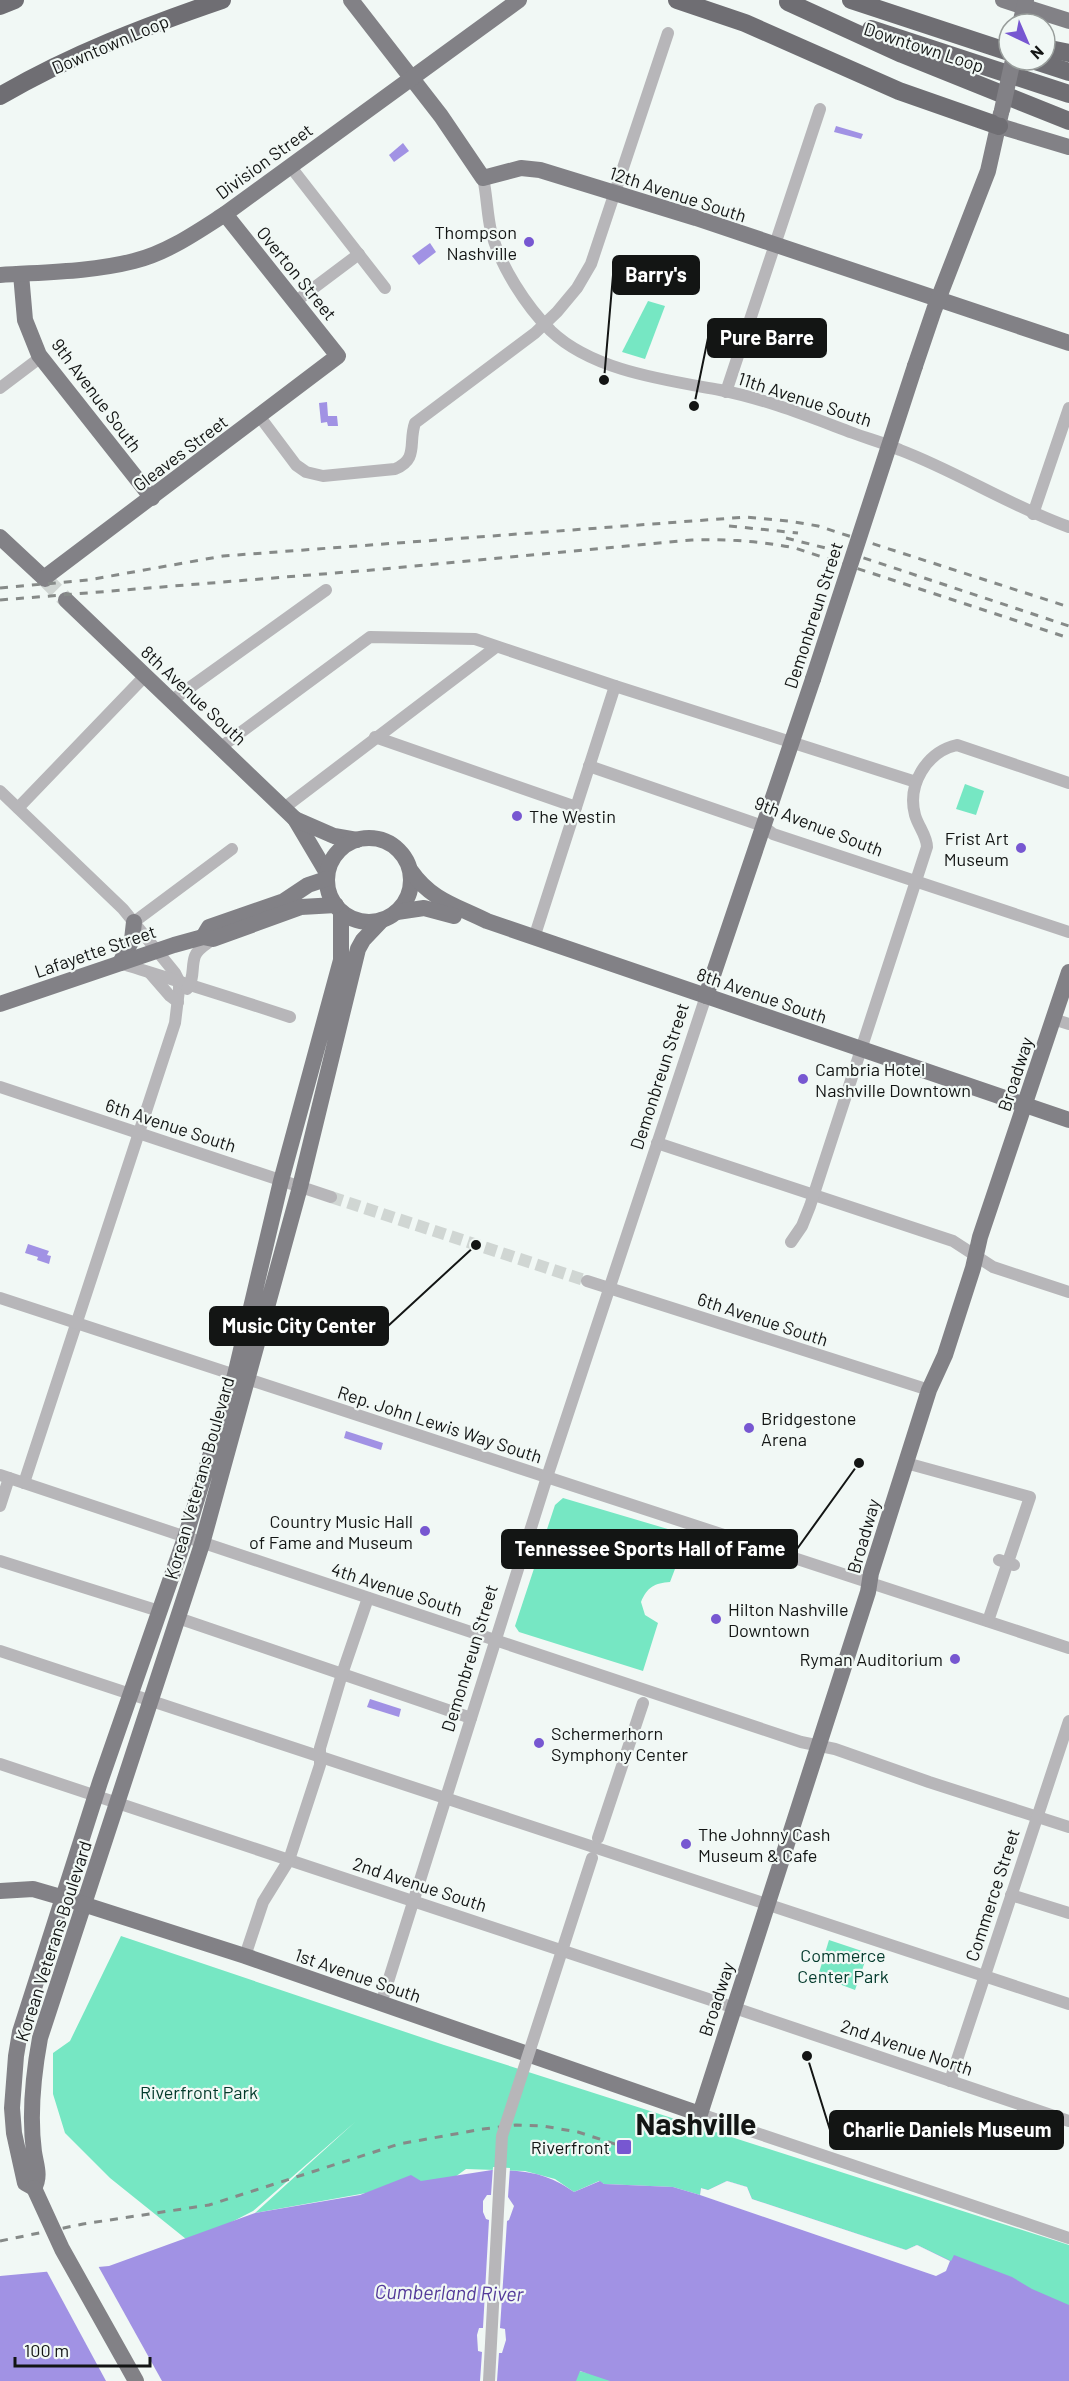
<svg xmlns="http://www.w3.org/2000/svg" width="1069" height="2381" font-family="Barlow,sans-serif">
<rect width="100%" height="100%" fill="#f1f8f5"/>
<g fill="#76e7c3">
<polygon points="648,301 665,306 645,359 622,352"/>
<polygon points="965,784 984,791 976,815 956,809"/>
<path d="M 563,1498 L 688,1535 L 670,1582 C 655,1583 647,1587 641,1602 L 645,1615 L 658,1623 L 643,1671 L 519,1632 L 515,1626 L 555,1505 Z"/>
<polygon points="121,1936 444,2045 1069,2245 1069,2333 952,2262 917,2245 906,2250 751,2199 747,2187 727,2181 700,2195 673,2187 604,2184 599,2181 574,2192 555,2179 525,2171 466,2169 455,2177 255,2213 355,2122 253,2211 191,2243 110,2178 65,2133 53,2094 53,2053 70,2041"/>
<polygon points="829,1940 868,1953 855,1990 818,1976"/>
<polygon points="579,2371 622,2381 528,2381"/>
</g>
<g fill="#a192e4">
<polygon points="836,126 863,134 861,139 834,132"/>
<polygon points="403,143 409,151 394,162 389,155"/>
<polygon points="430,243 436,252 419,265 412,256"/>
<polygon points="327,402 328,416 337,416 338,426 328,426 327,422 321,423 319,403"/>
<polygon points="28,1244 49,1251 47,1255 51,1256 49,1264 37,1260 38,1257 25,1253"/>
<polygon points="346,1431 383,1443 381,1450 344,1438"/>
<polygon points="370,1699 401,1709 399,1717 367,1707"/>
<path d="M 492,2170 C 526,2171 545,2172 574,2192 L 600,2181 L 604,2184 L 673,2187 L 700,2195 L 701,2188 L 708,2190 L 727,2181 L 747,2187 L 752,2199 L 906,2250 L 917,2245 L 951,2261 L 954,2255 L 1012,2277 L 1032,2289 L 1069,2305 L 1069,2381 L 610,2381 L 580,2371 L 576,2381 L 0,2381 L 0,2276 L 109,2266 L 255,2213 L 360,2195 L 411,2175 L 421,2181 Z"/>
</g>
<g fill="#f1f8f5">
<polygon points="493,2167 510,2168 508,2197 514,2206 509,2220 507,2221 500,2328 505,2329 506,2340 502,2353 499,2353 497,2381 480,2381 482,2352 478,2351 477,2335 479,2328 483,2328 489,2220 486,2219 483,2212 483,2201 487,2195 491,2195"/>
<polygon points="727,2181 747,2187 752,2199 906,2250 917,2245 950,2261 946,2271 936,2276 700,2195 701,2188 708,2190"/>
<polygon points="97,2264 162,2381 106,2381 45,2268"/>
</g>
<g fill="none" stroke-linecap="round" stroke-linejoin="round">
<polyline stroke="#d0d6d3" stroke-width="12" stroke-dasharray="12 6" stroke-linecap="butt" points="331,1197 587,1281"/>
<polyline stroke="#d0d6d3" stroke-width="16" stroke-dasharray="16 8" stroke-linecap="butt" points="45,579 66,600"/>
<g stroke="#b7b6b9" stroke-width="12">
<polyline points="290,166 385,288"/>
<path d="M 483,178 C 487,195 487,214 491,231 C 500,266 526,306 551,331 C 593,371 666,380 720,390 C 766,399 810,417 853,433 C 869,439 885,443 900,450 C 958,472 1010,506 1069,527"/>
<polyline points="295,302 359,254"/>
<polyline points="0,388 41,357"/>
<polyline points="726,392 820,109"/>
<path d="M 260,417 L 296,465 L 306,472 L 323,476 L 395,469 C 419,459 408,443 415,423 L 535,333 L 557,312 L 577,288 L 591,264 L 668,33"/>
<polyline points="1033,514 1069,408"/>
<polyline points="171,701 326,590"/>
<polyline points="375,737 576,807"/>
<polyline points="221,747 370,637 475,639 615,686 916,782"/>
<polyline points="589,766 763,826 773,834 1069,932"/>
<polyline points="0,791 123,909 175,973 179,981 179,990 175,1023 24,1483"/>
<polyline points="18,808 145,676"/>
<polyline points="284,808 496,647"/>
<polyline points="134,922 232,849"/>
<polyline points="534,938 615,686"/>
<path d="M 120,963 C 177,981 233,998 290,1017"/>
<polyline points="150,973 170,996 178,1002"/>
<path d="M 187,989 C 195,978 191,967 195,956 C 198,948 207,944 213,939"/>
<polyline points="1053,1019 1069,1024"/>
<polyline points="0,1087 331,1197"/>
<polyline points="657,1143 953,1241 993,1267 1069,1292"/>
<path d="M 791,1242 L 802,1226 L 810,1206 L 927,847 C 927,836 918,826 915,815 C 907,785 926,752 957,745 L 1069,783"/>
<polyline points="587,1281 929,1390"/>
<polyline points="0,1298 1069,1648"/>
<polyline points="906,1463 1030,1497 988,1621"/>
<polyline points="0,1475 801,1742 835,1749 929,1782 1069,1827"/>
<polyline points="0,1506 9,1478"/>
<polyline points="0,1561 159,1611"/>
<polyline points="178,1618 471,1718"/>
<polyline points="0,1651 1069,2004"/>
<polyline points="0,1764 714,2001 1069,2121"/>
<polyline points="598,1838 643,1703"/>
<polyline points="1011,1895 1069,1913"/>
<polyline points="245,1956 263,1902 289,1860 320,1765 320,1748 342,1674 368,1598"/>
<polyline points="381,2004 547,1477 706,996"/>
<polyline points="950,2081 1069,1721"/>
<polyline points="700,2114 1069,2238"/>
</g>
<g stroke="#828186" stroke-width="16">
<polyline points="351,0 441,116 483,178 521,168 540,170 696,218 1069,343"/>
<polyline points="1003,0 1069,21"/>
<polyline points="1020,24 1026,0"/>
<polyline points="999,126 1069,147"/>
<polyline points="21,274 25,320 39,355 152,498"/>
<path d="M 0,275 C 44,272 91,272 134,261 C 167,253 197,232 225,214 L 519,0"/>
<polyline points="915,366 934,310 988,171 1001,113"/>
<polyline points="0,537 45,579"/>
<polyline points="44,578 338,356 225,214"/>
<polyline points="66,600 295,819 327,873"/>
<polyline points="295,819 334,836 357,840"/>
<circle cx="369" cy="880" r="42"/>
<path d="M 411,871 C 431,900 457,906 487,921 L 1069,1120"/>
<path d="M 341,912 L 341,960 L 281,1181 L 235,1375 L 185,1538 L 100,1782 L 20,2032 L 16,2056 L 12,2108 L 14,2133 L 25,2183 L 34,2188 C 41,2176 36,2165 34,2152 C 29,2114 33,2076 40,2038 L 202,1544 L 300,1187 L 358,949 L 363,940 L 382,920"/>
<polyline points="397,912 424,908 454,916"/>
<polyline points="203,937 209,927 284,901 308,885 326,879"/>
<polyline points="120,963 132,940 134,922"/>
<polyline points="706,996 813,679"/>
<polyline points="0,1004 174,945 203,937 213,939 301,907 336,905"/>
<polyline points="0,1891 33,1889 64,1898 245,1956 700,2114 868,1592 871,1573 929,1390 945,1355 973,1268 980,1237 1069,972"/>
</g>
<g stroke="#6f6e73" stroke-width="18">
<polyline points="677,0 745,23 899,91 999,126"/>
<polyline points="851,0 1009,52"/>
<polyline points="788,2 902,54 1069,121"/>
<polyline points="0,6 15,0"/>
<polyline points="871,29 1069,94"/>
<polyline points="1045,48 1069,53"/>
<polyline points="1032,60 1069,72"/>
<path d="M 0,96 C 70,55 146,26 222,0"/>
</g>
<g stroke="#868a88" stroke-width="3" stroke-dasharray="8 8" stroke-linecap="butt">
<polyline points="729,526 798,533"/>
<polyline points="786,538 861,557 1069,626"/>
<polyline points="0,588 88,580 223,556 746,517 789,521 818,526 1069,607"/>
<path d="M 0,600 L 372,570 L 692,540 C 727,539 760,541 795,548 L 1069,638"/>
<polyline points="0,2241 83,2224 209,2205 399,2144 483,2129 516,2125 543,2126 578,2132 618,2145"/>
</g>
<g stroke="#b7b6b9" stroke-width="12">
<polyline points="999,1560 1014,1565"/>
<polyline points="489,2381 502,2136 592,1858"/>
</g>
<g stroke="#828186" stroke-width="16">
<polyline points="1002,110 1013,60"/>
<polyline points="813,679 915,366"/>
<polyline points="34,2188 62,2249 136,2381"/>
</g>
</g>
<g fill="#7757d1" stroke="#f1f8f5" stroke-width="2">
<circle cx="529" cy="242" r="6"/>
<circle cx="517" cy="816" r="6"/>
<circle cx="1021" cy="848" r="6"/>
<circle cx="803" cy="1079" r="6"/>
<circle cx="749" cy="1428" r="6"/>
<circle cx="425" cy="1531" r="6"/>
<circle cx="716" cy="1619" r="6"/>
<circle cx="955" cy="1659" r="6"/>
<circle cx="539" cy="1743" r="6"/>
<circle cx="686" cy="1844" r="6"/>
<rect x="616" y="2139" width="16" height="16" rx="3"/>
</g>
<g text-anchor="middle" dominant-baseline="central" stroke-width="4.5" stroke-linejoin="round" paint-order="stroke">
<g font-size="18" fill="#131514" stroke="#f1f8f5">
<text transform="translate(110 44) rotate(-23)">Downtown Loop</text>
<text transform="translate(924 47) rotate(18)">Downtown Loop</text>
<text transform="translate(264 161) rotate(-36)">Division Street</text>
<text transform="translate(678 194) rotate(18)">12th Avenue South</text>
<text transform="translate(297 273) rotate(51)">Overton Street</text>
<text transform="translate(97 395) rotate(53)">9th Avenue South</text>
<text transform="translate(805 399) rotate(18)">11th Avenue South</text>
<text transform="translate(180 453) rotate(-37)">Gleaves Street</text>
<text transform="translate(813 615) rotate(-72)">Demonbreun Street</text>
<text transform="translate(194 695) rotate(43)">8th Avenue South</text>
<text transform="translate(819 826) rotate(21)">9th Avenue South</text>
<text transform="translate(95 951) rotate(-19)">Lafayette Street</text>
<text transform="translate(762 995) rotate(19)">8th Avenue South</text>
<text transform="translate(1015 1074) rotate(-72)">Broadway</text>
<text transform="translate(659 1076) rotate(-72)">Demonbreun Street</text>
<text transform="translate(171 1125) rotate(18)">6th Avenue South</text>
<text transform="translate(763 1319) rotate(18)">6th Avenue South</text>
<text transform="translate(440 1424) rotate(18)">Rep. John Lewis Way South</text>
<text transform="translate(199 1478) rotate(-74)">Korean Veterans Boulevard</text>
<text transform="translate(863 1536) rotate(-74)">Broadway</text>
<text transform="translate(397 1589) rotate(18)">4th Avenue South</text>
<text transform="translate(469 1658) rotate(-73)">Demonbreun Street</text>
<text transform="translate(420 1884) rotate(18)">2nd Avenue South</text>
<text transform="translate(992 1895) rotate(-72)">Commerce Street</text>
<text transform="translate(53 1941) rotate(-72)">Korean Veterans Boulevard</text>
<text transform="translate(358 1975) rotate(19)">1st Avenue South</text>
<text transform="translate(716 1999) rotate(-72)">Broadway</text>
<text transform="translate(907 2047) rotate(19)">2nd Avenue North</text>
</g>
<g font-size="18" fill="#131514" stroke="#f1f8f5" text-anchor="start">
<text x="517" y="232" text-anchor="end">Thompson<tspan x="517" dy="21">Nashville</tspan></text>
<text x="529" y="816">The Westin</text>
<text x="1009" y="838" text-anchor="end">Frist Art<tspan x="1009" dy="21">Museum</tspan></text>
<text x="815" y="1069">Cambria Hotel<tspan x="815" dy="21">Nashville Downtown</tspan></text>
<text x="761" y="1418">Bridgestone<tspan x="761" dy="21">Arena</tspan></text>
<text x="413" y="1521" text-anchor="end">Country Music Hall<tspan x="413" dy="21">of Fame and Museum</tspan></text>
<text x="728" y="1609">Hilton Nashville<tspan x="728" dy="21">Downtown</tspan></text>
<text x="943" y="1659" text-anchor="end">Ryman Auditorium</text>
<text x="551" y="1733">Schermerhorn<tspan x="551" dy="21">Symphony Center</tspan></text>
<text x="698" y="1834">The Johnny Cash<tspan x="698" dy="21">Museum &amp; Cafe</tspan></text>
<text x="610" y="2147" text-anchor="end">Riverfront</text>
</g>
<g font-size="18" fill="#02392b" stroke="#f1f8f5">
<text x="843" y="1955">Commerce<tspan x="843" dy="21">Center Park</tspan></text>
<text x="199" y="2092">Riverfront Park</text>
</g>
<g font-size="20" font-style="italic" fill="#543a9a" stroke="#f1f8f5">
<text transform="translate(449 2292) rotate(1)">Cumberland River</text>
</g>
<g font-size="30" font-weight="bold" fill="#131514" stroke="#f1f8f5">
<text x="696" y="2123">Nashville</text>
</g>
</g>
<path fill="none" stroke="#131514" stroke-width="2" d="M604 380L613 275M694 406L708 338M476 1245L388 1326M859 1463L797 1549M807 2056L830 2130"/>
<g fill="#131514" stroke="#f1f8f5" stroke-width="2">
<circle cx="604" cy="380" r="6"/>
<circle cx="694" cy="406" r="6"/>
<circle cx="476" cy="1245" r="6"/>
<circle cx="859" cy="1463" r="6"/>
<circle cx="807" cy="2056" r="6"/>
</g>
<g fill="#131514" stroke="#131514" stroke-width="2">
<rect x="613" y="256" width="86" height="38" rx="6"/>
<rect x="708" y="319" width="118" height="38" rx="6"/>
<rect x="210" y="1307" width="178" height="38" rx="6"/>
<rect x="502" y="1530" width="295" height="38" rx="6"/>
<rect x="830" y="2111" width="233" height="38" rx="6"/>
</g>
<g font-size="20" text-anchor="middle" font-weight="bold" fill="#fff">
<text x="656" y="282">Barry's</text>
<text x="767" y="345">Pure Barre</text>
<text x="299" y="1333">Music City Center</text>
<text x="650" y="1556">Tennessee Sports Hall of Fame</text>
<text x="947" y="2137">Charlie Daniels Museum</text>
</g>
<g transform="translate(1027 42) rotate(136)"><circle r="28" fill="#f1f8f5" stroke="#989d9b" stroke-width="1.5"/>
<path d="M0-4.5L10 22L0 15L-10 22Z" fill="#7757d1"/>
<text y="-9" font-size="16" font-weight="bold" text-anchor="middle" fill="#131514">N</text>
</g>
<path d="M15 2357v9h135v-9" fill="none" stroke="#131514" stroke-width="3"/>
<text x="24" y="2357" font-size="18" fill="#131514" stroke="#f1f8f5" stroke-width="4.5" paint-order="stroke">100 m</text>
</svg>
